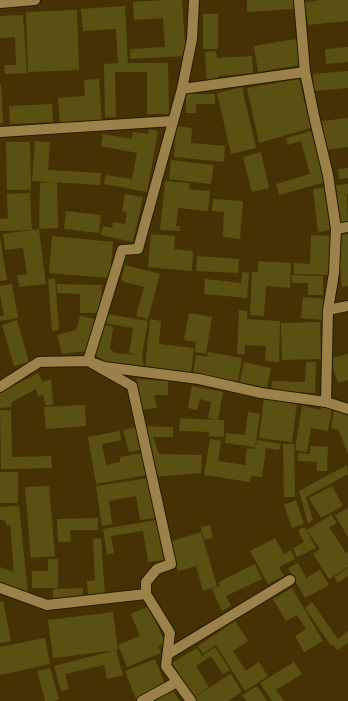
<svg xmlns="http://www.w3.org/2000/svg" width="348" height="701" font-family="Karla,sans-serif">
<rect width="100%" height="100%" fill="#453204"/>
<g fill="#585111">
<polygon points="164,0 182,0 186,56 130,59 130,49 165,47 163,18 134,20 133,2"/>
<polygon points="247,0 293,0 294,9 247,12"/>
<polygon points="322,0 348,0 348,21 308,25 305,2"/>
<polygon points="125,6 128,62 124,63 168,63 169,114 147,114 147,72 115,72 116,117 105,117 104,64 118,63 116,29 83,31 81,9"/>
<polygon points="77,10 79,70 28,72 26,12"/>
<rect x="203" y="14" width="15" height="35"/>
<polygon points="23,15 27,73 5,74 4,65 16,65 15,37 0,38 0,16"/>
<polygon points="296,39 300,65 258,72 254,46"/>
<polygon points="348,47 348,62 326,64 325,49"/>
<polygon points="216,51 217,58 252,56 253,73 218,76 218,81 207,82 205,52"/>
<polygon points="348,71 348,88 314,91 313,74"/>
<polygon points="99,79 102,121 60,124 58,98 85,96 84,80"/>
<polygon points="299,79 311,128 259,143 247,88"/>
<polygon points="0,84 1,84 3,123 0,123"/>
<polygon points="242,87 256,148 231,154 217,93"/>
<polygon points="186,94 215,94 215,104 196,104 196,113 186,113"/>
<polygon points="52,104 53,122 10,124 9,106"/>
<polygon points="348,118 348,147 326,150 322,121"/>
<polygon points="176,126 192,128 191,143 225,146 224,162 174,157"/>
<polygon points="149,129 158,131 147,192 104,184 106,175 132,179 137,153 101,146 103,134 132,139 133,132 148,134"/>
<polygon points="311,131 326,182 279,195 276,184 310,174 301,141 288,145 286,138"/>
<polygon points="35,141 50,142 48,170 101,173 100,185 32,181"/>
<polygon points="6,142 30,142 31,190 7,190"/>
<polygon points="261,152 269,188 252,192 243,157"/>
<polygon points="171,160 214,165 211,184 169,179"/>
<polygon points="348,168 348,178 339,179 338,169"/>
<polygon points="165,181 190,183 189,189 210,191 208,211 178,208 176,226 180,226 180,231 160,230"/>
<polygon points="57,182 58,228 39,229 40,183"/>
<polygon points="348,184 348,194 347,194 348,224 340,225 336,185"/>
<polygon points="326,187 332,230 318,232 313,189"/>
<polygon points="30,193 32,230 0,231 0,219 8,218 7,194"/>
<polygon points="125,194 143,197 133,242 101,235 103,226 112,228 113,222 125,224 127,212 122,211"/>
<polygon points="213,199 243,201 240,239 223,237 224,212 212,211"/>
<polygon points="66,211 101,215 99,233 64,229"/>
<polygon points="39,229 46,284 19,287 17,275 27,274 23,248 5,250 3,234"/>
<polygon points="151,234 175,236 174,249 193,251 192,271 148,267"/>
<polygon points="348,234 348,286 342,287 337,235"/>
<polygon points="311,235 331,236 330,275 294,274 294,263 310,264"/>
<polygon points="52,236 113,242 110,278 49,273"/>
<polygon points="0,237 7,280 0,281"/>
<polygon points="197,256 239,259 238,273 196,271"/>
<polygon points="258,261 291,263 290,288 266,286 264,316 250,315 252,272 258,272"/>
<polygon points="125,265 160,274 148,319 136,316 144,287 121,281"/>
<polygon points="242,272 249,273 247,298 204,294 205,279 241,283"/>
<polygon points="292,275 323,276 323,295 308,295 308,283 292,283"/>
<polygon points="55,278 59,330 52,331 48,279"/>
<polygon points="12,284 18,318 0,321 0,316 4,316 0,294 0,286"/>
<polygon points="57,284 102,285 101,313 80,313 80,294 57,293"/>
<polygon points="303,297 324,299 322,320 301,318"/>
<polygon points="239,310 247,311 247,319 280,321 279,362 265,361 266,346 245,345 245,354 237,354"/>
<polygon points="189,313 212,317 206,354 195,352 196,342 184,340"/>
<polygon points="106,314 148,321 142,355 144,367 112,365 95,355 101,324 113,327 110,349 115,353 141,355 129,353 133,328 104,323"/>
<polygon points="80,316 95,319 86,351 62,354 57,335 76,330"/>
<polygon points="150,319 161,321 159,344 194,348 191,373 145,369"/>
<polygon points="17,320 29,362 14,366 2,325"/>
<polygon points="320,322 321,359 282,360 281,323"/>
<polygon points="208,352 242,358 238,381 193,374 196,355 207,357"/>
<polygon points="348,354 348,380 338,383 330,359"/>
<polygon points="244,362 271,368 267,388 240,382"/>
<polygon points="306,362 316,362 315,393 271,391 272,381 305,382"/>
<polygon points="38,373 43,382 51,379 53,404 46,406 43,395 38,396 36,389 12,402 11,407 0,408 0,393"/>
<polygon points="137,379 168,381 168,395 154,395 157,408 141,410"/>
<polygon points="192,386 223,392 218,420 224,420 224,437 209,436 209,432 179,431 180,418 216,420 208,418 211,402 200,399 197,410 188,408"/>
<polygon points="264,398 297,403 292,442 259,438"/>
<polygon points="85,405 86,426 46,429 44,407"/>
<polygon points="302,406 321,410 321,406 332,408 328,431 311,428 307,452 295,450"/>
<polygon points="0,410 11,410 12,457 51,456 52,468 1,469"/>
<polygon points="334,410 348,413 348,455 339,430 331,428"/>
<polygon points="248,412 260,414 255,447 225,443 226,433 245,435"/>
<polygon points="144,426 173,427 173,437 153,437 159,454 202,455 201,473 155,477"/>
<polygon points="136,427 141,450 129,452 123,430"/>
<polygon points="120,431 121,440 102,444 106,465 120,462 120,457 143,453 147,475 96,484 88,437"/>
<polygon points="210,439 221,441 218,461 245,465 247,448 255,449 257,440 281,444 279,450 266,448 262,477 251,476 250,482 204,475"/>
<polygon points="283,444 294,444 295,497 284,497"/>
<polygon points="310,446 328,447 327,471 317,471 317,462 298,461 298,453 310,454"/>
<polygon points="347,465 348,474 306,497 313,520 308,523 299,491"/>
<rect x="0" y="472" width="18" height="31"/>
<polygon points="149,478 156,518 140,520 136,496 109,501 112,524 102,526 96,486"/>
<polygon points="49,486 55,556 31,558 25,487"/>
<polygon points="332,486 343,506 321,518 309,498"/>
<polygon points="296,500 304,524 292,528 284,505"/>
<polygon points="19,506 28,594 0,583 0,567 14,572 10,524 7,526 5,520 0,520 0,507"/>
<polygon points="348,508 348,537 335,515"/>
<polygon points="331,515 337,523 329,527 346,553 348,552 348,567 329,579 313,554 320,549 307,530"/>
<polygon points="98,518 98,530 70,530 71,542 58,542 57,519"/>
<polygon points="157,520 164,560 148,562 143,531 111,536 114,553 107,554 103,529"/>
<polygon points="210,525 213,538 204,540 201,527"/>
<polygon points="305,527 316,548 297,557 293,548 304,542 298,530"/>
<polygon points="201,532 217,586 203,591 196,566 178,571 169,542"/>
<polygon points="101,538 105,594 88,595 87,581 95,580 93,539"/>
<polygon points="275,538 284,554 291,550 295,559 279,567 284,576 268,584 250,551"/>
<polygon points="48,559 58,559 58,588 32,588 32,571 48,571"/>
<polygon points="298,563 306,578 320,570 329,585 305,598 288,568"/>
<polygon points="255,564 262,579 226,596 231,606 222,611 212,589 220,585 219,582"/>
<polygon points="348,568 348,576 338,583 334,577"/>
<polygon points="83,588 83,598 53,599 53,589"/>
<polygon points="292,588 323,641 304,652 295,636 306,629 297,615 286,621 273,599"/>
<polygon points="3,601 11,641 0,643 0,602"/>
<polygon points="312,602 338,639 348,631 348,643 338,650 333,645 331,646 305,608"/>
<polygon points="149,606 165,643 158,646 161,653 127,667 118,645 140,636 131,614"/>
<polygon points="113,612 118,650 53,658 48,620"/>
<polygon points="235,621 248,641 233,651 246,671 259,662 268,676 245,691 216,645 203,654 198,646"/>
<polygon points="45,638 50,664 0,675 0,647"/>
<polygon points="215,647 230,670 223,674 211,656 196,666 209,687 194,697 172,663 197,648 202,656"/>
<polygon points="116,650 123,675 107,679 104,665 65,674 69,689 61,691 54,666"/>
<polygon points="155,659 166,686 136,699 125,671"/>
<polygon points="294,662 302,674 276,690 284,701 272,701 260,683"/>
<polygon points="50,668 59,699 54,701 45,701 37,671"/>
<polygon points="231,674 242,692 228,701 195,701 193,698"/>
<polygon points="257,686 267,701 246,701 242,695"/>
<polygon points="172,690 180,701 153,701"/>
</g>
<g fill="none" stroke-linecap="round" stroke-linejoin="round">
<defs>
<g id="minor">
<polyline points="299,0 305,72 314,116 328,175 336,229 334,273 328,310 326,402 348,409"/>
<polyline points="0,3 35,0"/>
<polyline points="182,89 305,72"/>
<polyline points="0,132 173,121"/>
<polyline points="336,229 348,227"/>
<polyline points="328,310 348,306"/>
<polyline points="0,387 39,362 88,361 104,367 199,379 261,393 326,402"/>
<polyline points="0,588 47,605 146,594"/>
<polyline points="168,654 290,580"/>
<polyline points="142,701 177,682"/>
<polyline points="191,701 166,666 170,633 146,594 146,582 157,569 171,564 132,386 88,361 122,250 138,249 182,89 192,39 194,0"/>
</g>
</defs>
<use href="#minor" stroke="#281a00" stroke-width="12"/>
<use href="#minor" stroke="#9d814a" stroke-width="10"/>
</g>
</svg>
